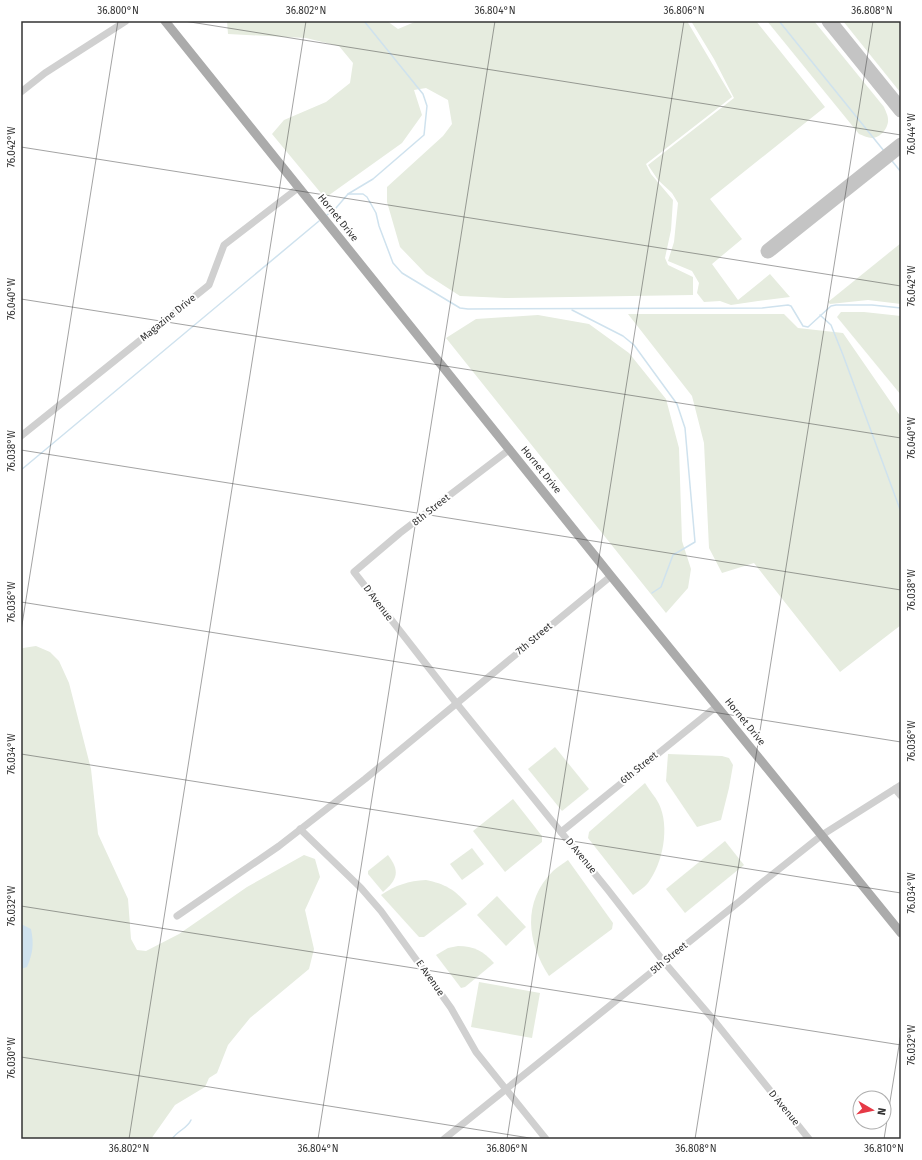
<svg xmlns="http://www.w3.org/2000/svg" width="922" height="1160" font-family="'Fira Sans',sans-serif">
<rect width="100%" height="100%" fill="#fff"/>
<g fill="#e6ecdf">
<polygon points="227,21 387,21 398,29 417,21 687,21 732,97 646,164 651,174 673,200 671,230 665,258 668,265 693,277 693,295 505,298 460,296 426,274 400,247 387,202 387,187 443,136 452,124 448,100 426,88 414,90 422,115 402,143 325,198 272,134 284,120 326,102 350,83 353,63 339,46 306,38 228,34"/>
<polygon points="691,21 756,21 825,107 710,199 742,239 712,264 738,300 770,274 790,297 758,301 731,305 720,301 704,302 697,293 699,283 692,271 668,261 674,242 678,203 672,193 658,180 648,165 734,98 714,59"/>
<path d="M 767,21 L 814,21 L 884,107 C 885,110 888,115 888,119 C 889,128 880,138 872,138 C 868,138 862,135 859,134 Z"/>
<polygon points="843,21 901,21 901,94 900,92"/>
<polygon points="901,243 901,304 868,300 830,304 828,302"/>
<polygon points="841,312 864,312 901,316 901,395 837,317"/>
<polygon points="628,314 784,314 798,328 843,333 901,417 901,625 840,672 754,563 722,573 709,548 704,443 692,396"/>
<polygon points="538,315 589,324 629,353 666,399 679,448 682,541 691,569 688,588 666,613 446,338 476,319"/>
<polygon points="36,646 50,652 59,661 69,683 91,769 98,834 128,899 131,939 137,950 146,951 179,934 247,887 304,855 315,859 320,877 305,910 314,949 309,969 250,1018 228,1045 217,1073 209,1078 205,1087 175,1105 151,1139 21,1139 21,650 23,648"/>
<polygon points="555,747 589,789 562,811 528,769"/>
<polygon points="668,754 722,756 729,758 733,765 729,788 721,820 697,827 666,781"/>
<path d="M 645,783 C 649,790 655,796 659,804 C 670,827 663,863 648,883 C 644,888 638,891 633,895 L 588,838 L 589,832 Z"/>
<polygon points="513,799 542,836 542,842 505,872 473,831"/>
<polygon points="725,841 744,865 685,913 666,889"/>
<polygon points="472,848 484,864 462,880 450,864"/>
<path d="M 388,855 C 400,871 398,879 383,892 L 368,874 L 368,871 Z"/>
<path d="M 568,860 L 613,923 L 612,929 L 549,976 C 527,942 522,902 553,871 C 557,867 563,864 568,860 Z"/>
<path d="M 426,880 C 445,884 454,889 467,904 L 424,937 L 419,937 L 381,895 C 396,885 408,881 426,880 Z"/>
<polygon points="497,896 526,927 506,946 477,915"/>
<path d="M 458,946 C 474,946 483,951 494,963 L 465,987 L 461,988 L 436,955 L 448,948 Z"/>
<polygon points="479,982 540,993 532,1038 471,1027"/>
</g>
<path fill="#cfe2ee" d="M 21,924 L 31,929 C 34,944 33,953 27,967 L 21,969 Z"/>
<g fill="none" stroke-linecap="round" stroke-linejoin="round">
<g stroke="#cfe2ee" stroke-width="1.5">
<polyline points="779,21 901,172"/>
<polyline points="348,194 363,194 367,197 376,213 379,226 393,263 402,273 460,308 468,309 762,308 788,305 791,306 803,326 808,327 831,306 836,305 872,305 901,308"/>
<polyline points="327,215 336,208 348,194 373,179 424,135 427,106 423,94 364,21"/>
<polyline points="572,310 623,336 634,345 677,404 685,428 695,542 673,555 661,587 652,593"/>
<polyline points="820,315 831,325 843,355 901,512"/>
<polyline points="21,470 319,221"/>
<path d="M 172,1139 C 178,1130 187,1129 191,1120"/>
</g>
<g stroke="#c4c4c4" stroke-width="15">
<polyline points="829,21 901,110"/>
<polyline points="768,251 901,145"/>
</g>
<g stroke="#d0d0d0" stroke-width="7">
<polyline points="21,92 45,73 126,21"/>
<polyline points="21,436 209,285 224,245 298,188"/>
<polyline points="510,449 400,533 354,572 457,704 608,890 664,962 712,1018 809,1139"/>
<polyline points="895,789 901,796"/>
<polyline points="300,829 361,888 381,911 436,987 451,1008 476,1052 546,1139"/>
<polyline points="561,832 717,706"/>
<polyline points="177,916 279,846 365,779 611,576"/>
<polyline points="444,1139 740,901 759,885 822,835 901,785"/>
</g>
<polyline stroke="#ababab" stroke-width="9" points="165,21 611,576 901,933"/>
</g>
<path fill="none" stroke="#333" stroke-width="1" stroke-opacity="0.45" d="M 184,21 L 901,135M 21,147 L 901,286M 21,299 L 901,438M 21,450 L 901,590M 21,602 L 901,742M 21,631 L 118,21M 21,754 L 901,893M 21,906 L 901,1045M 21,1057 L 536,1139M 129,1139 L 306,21M 318,1139 L 495,21M 507,1139 L 684,21M 695,1139 L 873,21M 884,1139 L 901,1033"/>
<g text-anchor="middle" dominant-baseline="central" stroke-width="4" stroke-linejoin="round" paint-order="stroke">
<g font-size="10" fill="#333" stroke="#fff">
<text transform="translate(338 218) rotate(51)">Hornet Drive</text>
<text transform="translate(168 318) rotate(-39)">Magazine Drive</text>
<text transform="translate(541 470) rotate(51)">Hornet Drive</text>
<text transform="translate(431 510) rotate(-38)">8th Street</text>
<text transform="translate(378 603) rotate(53)">D Avenue</text>
<text transform="translate(534 639) rotate(-40)">7th Street</text>
<text transform="translate(745 722) rotate(51)">Hornet Drive</text>
<text transform="translate(639 768) rotate(-39)">6th Street</text>
<text transform="translate(581 856) rotate(51)">D Avenue</text>
<text transform="translate(669 958) rotate(-39)">5th Street</text>
<text transform="translate(430 978) rotate(55)">E Avenue</text>
<text transform="translate(784 1108) rotate(51)">D Avenue</text>
</g>
</g>
<rect width="922" height="1160" fill="none" stroke="#ffffff" stroke-width="44"/>
<g transform="translate(872 1110) rotate(99)"><circle r="19" fill="#ffffff" stroke="#adadad"/>
<path d="M0-3L7 15L0 10L-7 15Z" fill="#e63946"/>
<text y="-6" font-size="11" font-weight="bold" text-anchor="middle" fill="#333333">N</text>
</g>
<rect x="22" y="22" width="878" height="1116" fill="none" stroke="#333" stroke-width="1.5"/>
<g font-size="10" text-anchor="middle" fill="#333">
<text x="118" y="14">36.800°N</text>
<text x="306" y="14">36.802°N</text>
<text x="495" y="14">36.804°N</text>
<text x="684" y="14">36.806°N</text>
<text x="872" y="14">36.808°N</text>
<text transform="translate(911 134) rotate(-90)" y="4">76.044°W</text>
<text transform="translate(11 147) rotate(-90)" y="4">76.042°W</text>
<text transform="translate(911 286) rotate(-90)" y="4">76.042°W</text>
<text transform="translate(11 299) rotate(-90)" y="4">76.040°W</text>
<text transform="translate(911 438) rotate(-90)" y="4">76.040°W</text>
<text transform="translate(11 451) rotate(-90)" y="4">76.038°W</text>
<text transform="translate(911 590) rotate(-90)" y="4">76.038°W</text>
<text transform="translate(11 602) rotate(-90)" y="4">76.036°W</text>
<text transform="translate(911 741) rotate(-90)" y="4">76.036°W</text>
<text transform="translate(11 754) rotate(-90)" y="4">76.034°W</text>
<text transform="translate(911 893) rotate(-90)" y="4">76.034°W</text>
<text transform="translate(11 906) rotate(-90)" y="4">76.032°W</text>
<text transform="translate(911 1045) rotate(-90)" y="4">76.032°W</text>
<text transform="translate(11 1058) rotate(-90)" y="4">76.030°W</text>
<text x="129" y="1152">36.802°N</text>
<text x="318" y="1152">36.804°N</text>
<text x="507" y="1152">36.806°N</text>
<text x="696" y="1152">36.808°N</text>
<text x="884" y="1152">36.810°N</text>
</g>
</svg>
